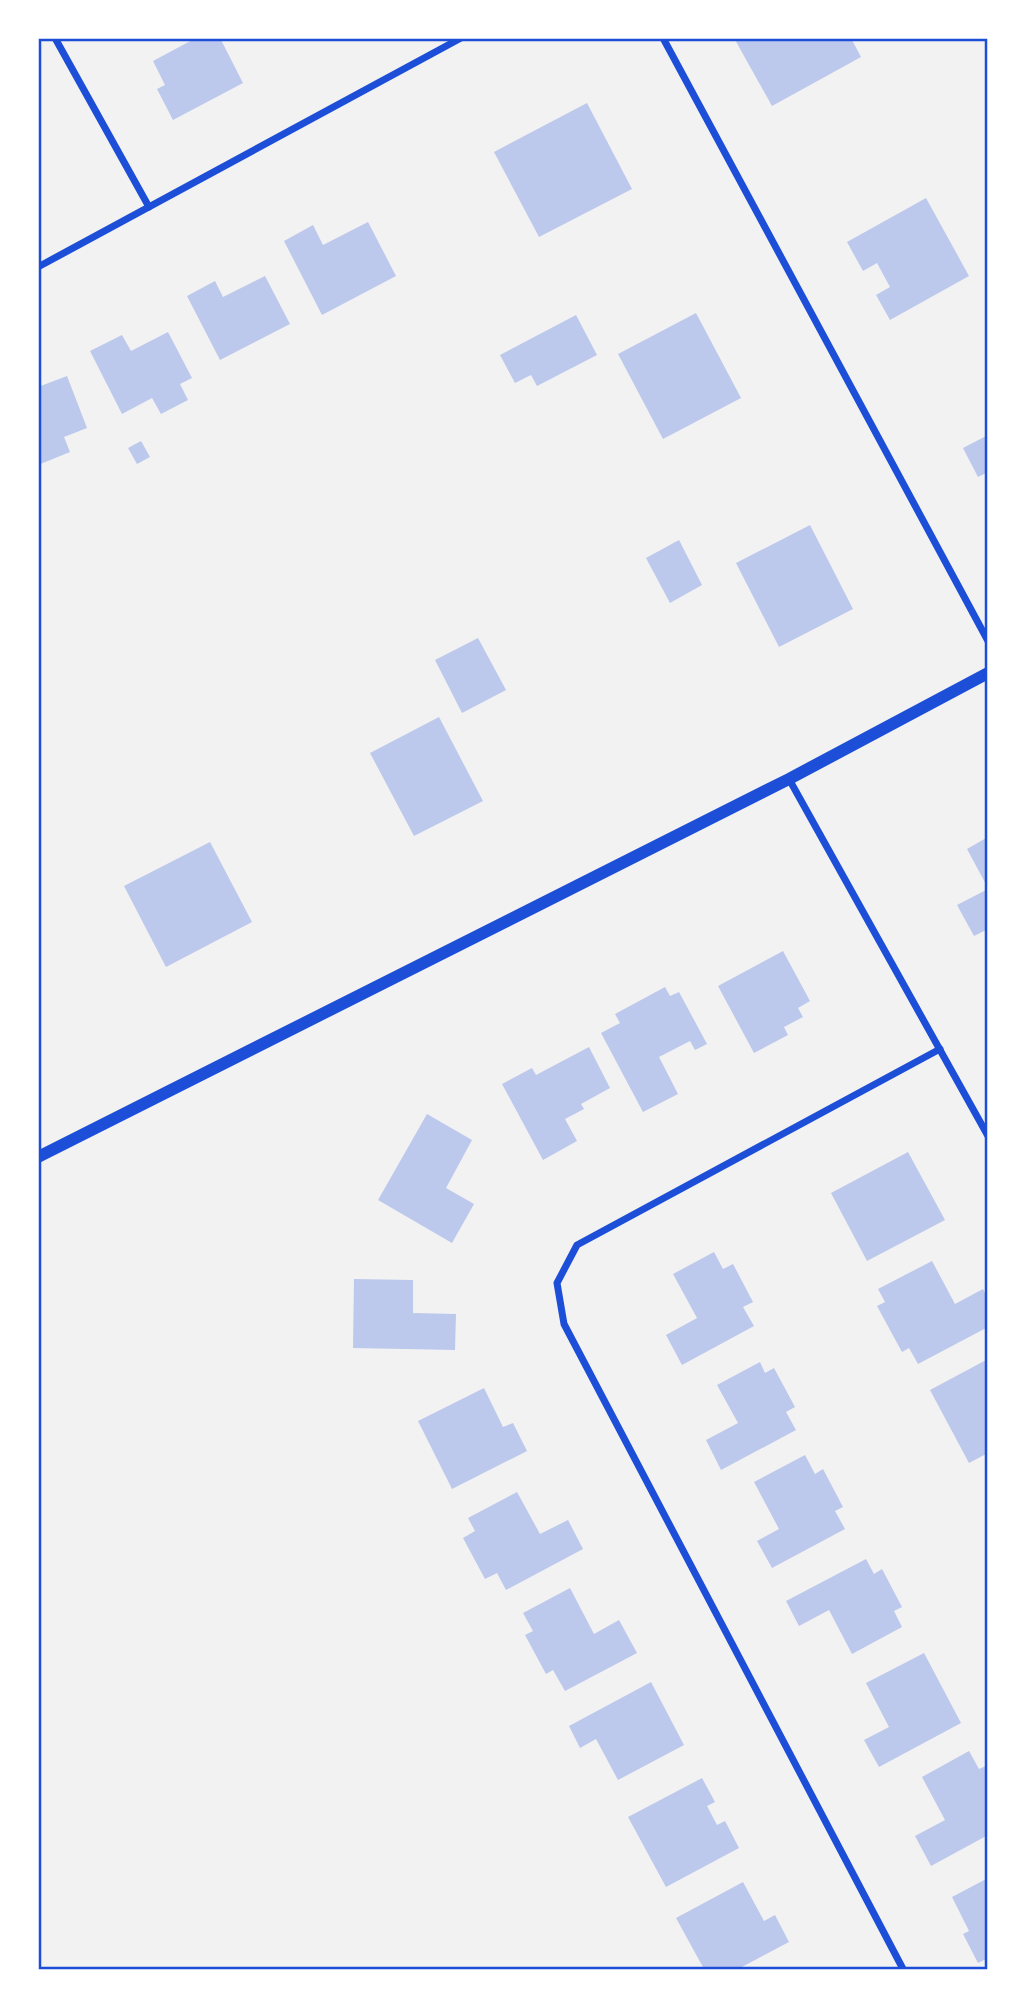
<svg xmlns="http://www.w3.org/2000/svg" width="1026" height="2008" font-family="Helvetica,sans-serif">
<rect width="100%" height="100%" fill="#f2f2f2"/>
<g fill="#bdc9ec">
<polygon points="196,38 220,38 243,83 173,120 157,89 165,85 153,61"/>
<polygon points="734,38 851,38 861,57 772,106"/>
<polygon points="587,103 632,189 539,237 494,152"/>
<polygon points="926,198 969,276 890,320 876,295 890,287 877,263 863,271 847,242"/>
<polygon points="368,222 396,276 322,315 284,241 313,225 323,245"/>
<polygon points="265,276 290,324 220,360 187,296 215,281 223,297"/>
<polygon points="696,313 741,398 663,439 618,354"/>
<polygon points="576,315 597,355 537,386 531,375 515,383 500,355"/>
<polygon points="168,332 192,378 180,384 188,400 161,414 152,398 122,414 90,351 122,335 131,351"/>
<polygon points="67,376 87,428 64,437 70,452 38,465 38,387"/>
<polygon points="988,435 988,472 978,477 963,448"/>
<polygon points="141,441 150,457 137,464 128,448"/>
<polygon points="810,525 853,609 779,647 736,563"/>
<polygon points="679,540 702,585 670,603 646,558"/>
<polygon points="478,638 506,690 462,713 435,660"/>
<polygon points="439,717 483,801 414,836 370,753"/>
<polygon points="988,837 988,888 967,849"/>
<polygon points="210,842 252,922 166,967 124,886"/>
<polygon points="988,889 988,929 974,936 957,905"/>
<polygon points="783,951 810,1001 798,1008 803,1017 784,1027 788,1035 754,1053 718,986"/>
<polygon points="665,987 670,996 679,992 707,1044 695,1050 690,1041 659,1057 678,1094 643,1112 601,1033 620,1023 615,1014"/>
<polygon points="589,1047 610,1088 581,1104 584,1109 565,1119 577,1141 543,1160 502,1084 532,1068 536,1075"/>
<polygon points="427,1114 472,1140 446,1188 474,1204 452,1243 378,1200"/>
<polygon points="908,1152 945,1220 867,1261 831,1193"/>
<polygon points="714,1252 723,1269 733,1264 753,1302 743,1307 754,1326 682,1365 666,1335 697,1318 673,1274"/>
<polygon points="932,1261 955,1304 983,1289 988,1299 988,1327 918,1364 909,1348 902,1352 877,1306 885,1302 878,1289"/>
<polygon points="354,1279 413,1280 413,1313 456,1314 455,1350 353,1348"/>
<polygon points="988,1359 988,1453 969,1463 930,1390"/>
<polygon points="760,1362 765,1373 774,1368 795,1407 786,1412 796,1430 721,1470 706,1440 738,1423 717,1385"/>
<polygon points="484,1388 503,1427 513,1423 527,1451 452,1489 418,1421"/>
<polygon points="805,1455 815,1474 823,1469 843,1507 835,1511 845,1529 772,1568 757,1541 779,1529 754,1482"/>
<polygon points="517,1492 540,1534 568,1520 583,1549 506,1590 497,1573 485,1579 463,1538 475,1531 468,1518"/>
<polygon points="866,1559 874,1574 882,1569 902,1607 894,1611 902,1627 852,1654 829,1610 799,1626 786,1601"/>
<polygon points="570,1588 594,1634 619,1620 637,1653 565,1691 553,1670 546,1674 525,1635 533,1631 523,1613"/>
<polygon points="924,1653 961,1723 879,1767 864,1740 889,1727 866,1683"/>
<polygon points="651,1682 684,1745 618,1780 596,1739 580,1748 569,1726"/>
<polygon points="969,1751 979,1769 988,1765 988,1835 931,1866 915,1836 945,1820 922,1777"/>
<polygon points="702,1778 715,1802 707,1806 717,1825 725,1821 739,1848 666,1887 628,1817"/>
<polygon points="988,1878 988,1958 978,1963 963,1934 969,1931 952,1897"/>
<polygon points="743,1882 764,1921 775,1915 789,1942 738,1969 704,1969 676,1918"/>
</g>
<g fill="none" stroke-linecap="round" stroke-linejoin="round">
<g stroke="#1d4ed8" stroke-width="7">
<polyline points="55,38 149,207"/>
<polyline points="663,38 988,641"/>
<polyline points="38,267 461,38"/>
<polyline points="789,779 988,1136"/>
<polyline points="903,1969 564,1324 557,1283 577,1245 940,1049"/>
</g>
<polyline stroke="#1d4ed8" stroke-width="12" points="38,1157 789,779 988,673"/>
</g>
<rect width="1026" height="2008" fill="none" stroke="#ffffff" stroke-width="80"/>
<rect x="40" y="40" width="946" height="1928" fill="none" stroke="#1d4ed8" stroke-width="2.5"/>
</svg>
